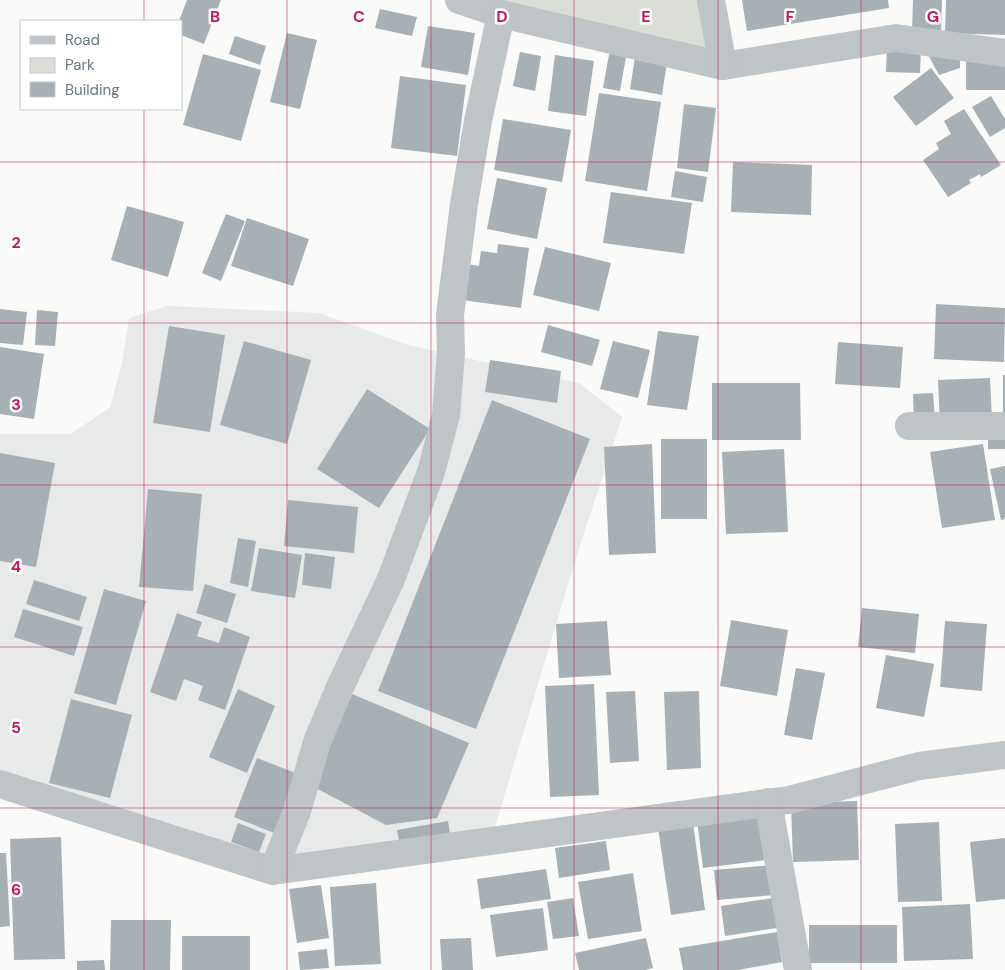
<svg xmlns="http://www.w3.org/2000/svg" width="1005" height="970" font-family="'DM Sans',sans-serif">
<rect width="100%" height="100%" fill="#fafaf8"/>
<polygon fill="#e8eae9" points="167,306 319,313 408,345 579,383 622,417 576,558 491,840 273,871 0,784 0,434 71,434 110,407 122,363 129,318"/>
<polygon fill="#daded7" points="459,0 711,0 723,66"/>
<g fill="#a6b0b5">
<polygon points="187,0 221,0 204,44 181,35 181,21 179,21"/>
<polygon points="742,0 888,0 889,8 747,31"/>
<polygon points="913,0 942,0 941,31 912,31"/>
<polygon points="946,0 1005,0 1005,35 945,33"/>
<polygon points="380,9 417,17 412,36 375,28"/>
<polygon points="428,26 475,33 468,75 421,67"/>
<polygon points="287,33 317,40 300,109 270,102"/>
<polygon points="235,36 266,46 260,65 229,54"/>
<polygon points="887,46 921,47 920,73 886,72"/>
<polygon points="610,49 627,51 620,91 603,88"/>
<polygon points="925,49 960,55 960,68 939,75"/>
<polygon points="636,51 668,56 662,95 630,89"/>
<polygon points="520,52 541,56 535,91 513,86"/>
<polygon points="203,54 261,70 241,141 183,125"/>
<polygon points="555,55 594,61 586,116 548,111"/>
<polygon points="1005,56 1005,90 966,90 966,57"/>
<polygon points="931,68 954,98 916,126 893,97"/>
<polygon points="400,76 466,85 457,156 391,148"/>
<polygon points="599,93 661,102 647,191 585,181"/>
<polygon points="991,96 1005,119 1005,128 990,137 972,107"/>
<polygon points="684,104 716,108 708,172 677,168"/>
<polygon points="964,109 1001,165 981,177 980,174 969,180 971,183 948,197 923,160 939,149 936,143 951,134 944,121"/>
<polygon points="503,119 571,130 562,182 494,170"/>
<polygon points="733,162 812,165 811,215 731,212"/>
<polygon points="675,171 707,177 703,202 671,197"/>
<polygon points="497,178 547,188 537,239 487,229"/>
<polygon points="611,192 692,203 684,254 603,243"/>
<polygon points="127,206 184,222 168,277 111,260"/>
<polygon points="226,214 245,221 221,281 202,273"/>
<polygon points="247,218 309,239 293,286 231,266"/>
<polygon points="498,244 529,248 521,308 462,300 467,264 479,266 481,251 497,253"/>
<polygon points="545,247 611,263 599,311 533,295"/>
<polygon points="936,304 1005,308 1004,362 934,359"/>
<polygon points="0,309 27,312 23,345 0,343"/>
<polygon points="37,310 58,312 55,346 35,345"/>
<polygon points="548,325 600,340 592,366 541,352"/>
<polygon points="169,326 225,335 210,432 153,423"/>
<polygon points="658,331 699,336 687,410 647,405"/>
<polygon points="244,341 311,360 287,444 220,425"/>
<polygon points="613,341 650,350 638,398 600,389"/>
<polygon points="838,342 903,347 900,388 835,384"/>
<polygon points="0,347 44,354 34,419 0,414"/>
<polygon points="490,360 561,371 557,403 485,392"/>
<rect x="1003" y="375" width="2" height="45"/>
<polygon points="990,378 992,420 940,423 938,380"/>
<polygon points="712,383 800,383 801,440 712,440"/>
<polygon points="367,389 430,429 379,508 317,469"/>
<polygon points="933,393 935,420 914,421 913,394"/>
<polygon points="492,400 590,439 476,729 378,691"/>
<rect x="988" y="430" width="17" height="19"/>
<rect x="661" y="439" width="46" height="80"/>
<polygon points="652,444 656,553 609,555 604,447"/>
<polygon points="983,444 995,520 942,528 930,452"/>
<polygon points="784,449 788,532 726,534 722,452"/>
<polygon points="0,453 55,463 36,567 0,561"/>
<polygon points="1005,466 1005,519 1001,520 990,469"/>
<polygon points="148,489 202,494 193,591 139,587"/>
<polygon points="288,500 358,507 354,553 284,546"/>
<polygon points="238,538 256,541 248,587 230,583"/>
<polygon points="259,548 302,555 295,598 251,591"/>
<polygon points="305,553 335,557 331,589 302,585"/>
<polygon points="34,580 87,597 79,621 26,604"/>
<polygon points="205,584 236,594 227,623 196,613"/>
<polygon points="104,589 146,601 116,705 74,693"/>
<polygon points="862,608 919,614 915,653 858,647"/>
<polygon points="23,609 83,627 74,656 14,637"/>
<polygon points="177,613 202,622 197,636 219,643 224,627 250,637 225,710 198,700 203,686 184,679 176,701 150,692"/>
<polygon points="731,620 788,630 777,696 720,686"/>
<polygon points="607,621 611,675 559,678 556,624"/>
<polygon points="945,621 987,624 982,691 940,687"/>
<polygon points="886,655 934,664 924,717 876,708"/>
<polygon points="796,668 825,673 812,740 784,735"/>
<polygon points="594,684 599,795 550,797 545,686"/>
<polygon points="238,689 275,706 247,773 209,757"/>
<polygon points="635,691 639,761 610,763 606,692"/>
<polygon points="699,691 701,768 667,770 664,692"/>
<polygon points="352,694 469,743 437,818 386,825 312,786"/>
<polygon points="71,699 132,715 110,798 49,783"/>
<polygon points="257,758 298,774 274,833 234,817"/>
<polygon points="857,801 859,860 793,862 791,803"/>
<polygon points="759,813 765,860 703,868 697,820"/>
<polygon points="448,821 451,839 400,847 397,830"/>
<polygon points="939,822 942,901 898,902 895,824"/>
<polygon points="238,823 266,834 259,852 231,842"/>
<polygon points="693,823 705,910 671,915 658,828"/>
<polygon points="61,837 65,959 14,960 10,839"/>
<polygon points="1005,838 1005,899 976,902 970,842"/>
<polygon points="606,841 610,870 559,878 555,848"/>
<polygon points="0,853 6,853 10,926 0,927"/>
<polygon points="772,865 774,895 717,900 714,870"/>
<polygon points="546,869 551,899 481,909 477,879"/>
<polygon points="633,873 642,931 588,939 578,882"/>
<polygon points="376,883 381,964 335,966 330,887"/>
<polygon points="321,885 329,938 297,943 289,889"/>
<polygon points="779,897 783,927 725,936 721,906"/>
<polygon points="573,898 579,936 553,939 547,902"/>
<polygon points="970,904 973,959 904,961 902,907"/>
<polygon points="543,908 548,950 496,957 490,915"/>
<polygon points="111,920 171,920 170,970 110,970"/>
<rect x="809" y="925" width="88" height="38"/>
<polygon points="777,932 782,962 738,970 683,970 679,948"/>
<rect x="182" y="936" width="68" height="34"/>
<polygon points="471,938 473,970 442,970 440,939"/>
<polygon points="646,938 653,968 645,970 579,970 575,953"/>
<polygon points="327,949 329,968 300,970 298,952"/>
<polygon points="104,960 105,970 77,970 77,961"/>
</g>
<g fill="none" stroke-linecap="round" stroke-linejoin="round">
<g stroke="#bfc4c7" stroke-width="28">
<polyline points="459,0 501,14 723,66 896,38 1005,53"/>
<polyline points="711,0 723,66"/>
<polyline points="909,426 1005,426"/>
<polyline points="0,784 273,871 789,800 919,766 1005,755"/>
<polyline points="768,802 798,970"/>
<polyline points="273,871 297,811 317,742 340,687 391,579 431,472 446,415 451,354 450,315 464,204 478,121 501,14"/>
</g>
</g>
<path fill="none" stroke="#c2185b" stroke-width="1" stroke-opacity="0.55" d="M 144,0 L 144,21M 287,0 L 287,970M 431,0 L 431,970M 574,0 L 574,970M 718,0 L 718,970M 861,0 L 861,970M 144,109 L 144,970M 0,162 L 1005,162M 0,323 L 1005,323M 0,485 L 1005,485M 0,647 L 1005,647M 0,808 L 1005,808"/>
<g font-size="16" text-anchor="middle" font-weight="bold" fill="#c2185b" stroke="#fff" stroke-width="5" stroke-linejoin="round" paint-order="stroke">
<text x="215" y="22">B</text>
<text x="359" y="22">C</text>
<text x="502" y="22">D</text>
<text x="646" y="22">E</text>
<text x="790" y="22">F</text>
<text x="933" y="22">G</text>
<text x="16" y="248">2</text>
<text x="16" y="410">3</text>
<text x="16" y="572">4</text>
<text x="16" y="733">5</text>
<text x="16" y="895">6</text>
</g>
<rect x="20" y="20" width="162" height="90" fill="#ffffff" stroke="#c2c9cd"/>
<rect x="30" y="36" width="25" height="8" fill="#bfc4c7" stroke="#c2c9cd"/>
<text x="65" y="45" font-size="15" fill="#667881">Road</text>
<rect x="30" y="58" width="25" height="15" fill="#daded7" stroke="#c2c9cd"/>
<text x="65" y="70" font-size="15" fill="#667881">Park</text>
<rect x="30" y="82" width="25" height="15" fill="#a6b0b5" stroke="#c2c9cd"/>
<text x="65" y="95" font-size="15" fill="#667881">Building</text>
</svg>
